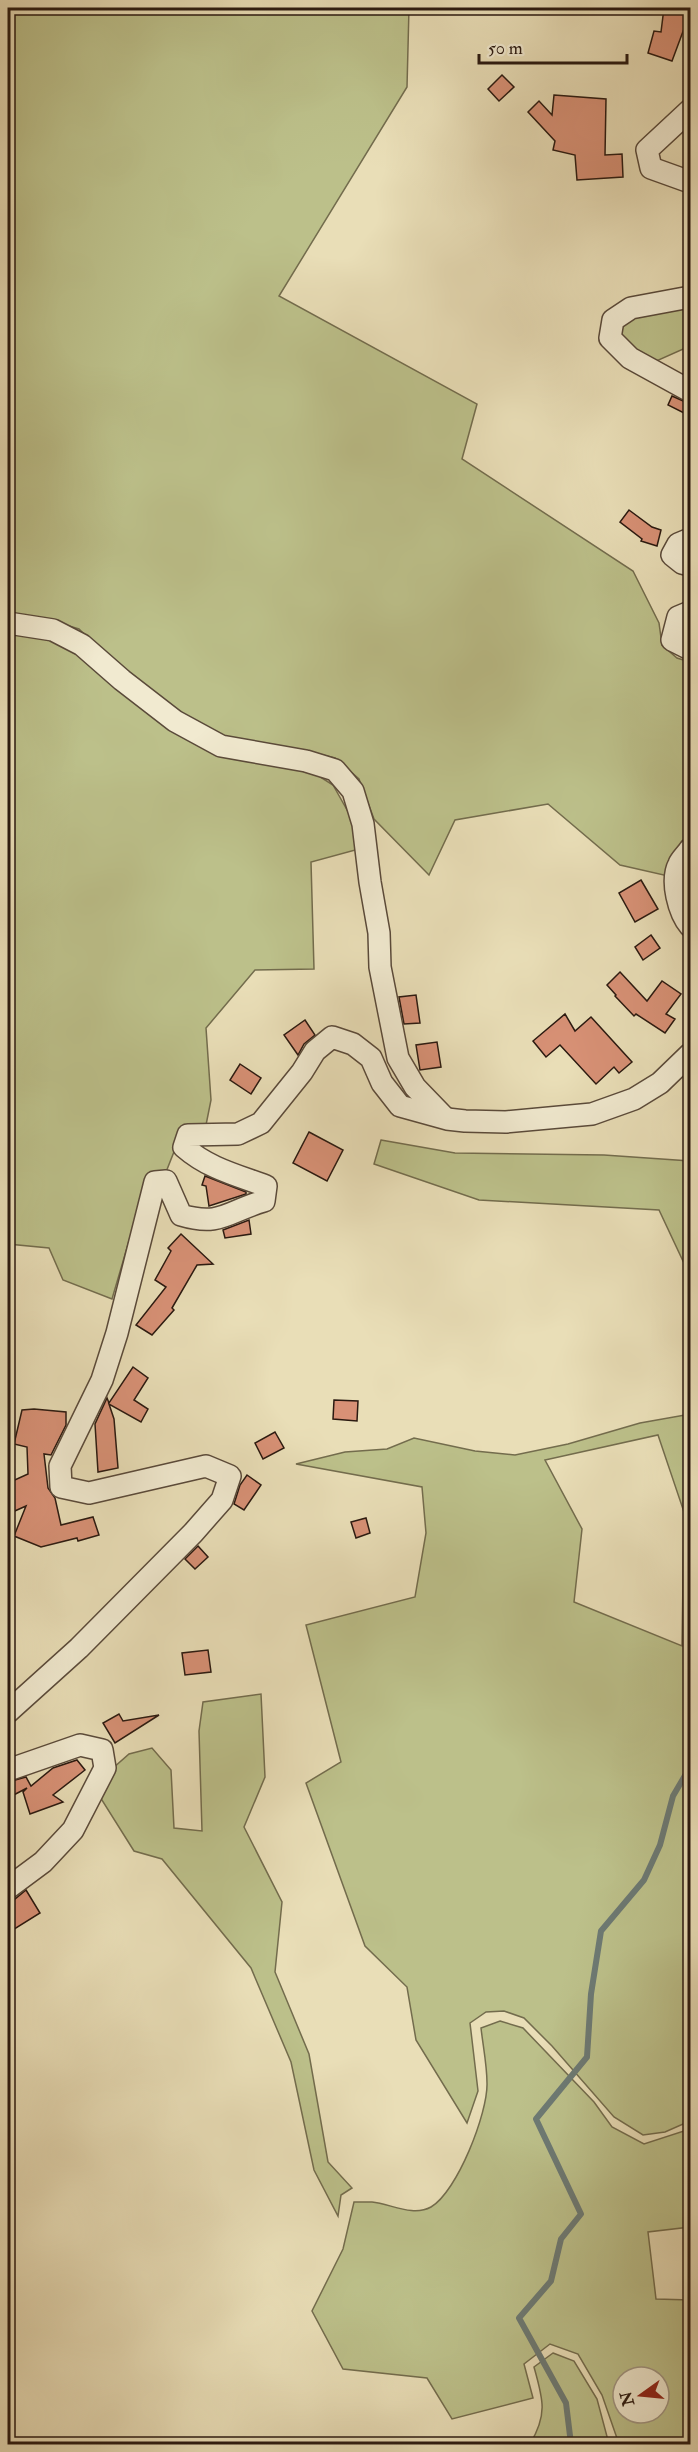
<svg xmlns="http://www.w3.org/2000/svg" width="698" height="2452" font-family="'IM FELL Double Pica',serif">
<rect width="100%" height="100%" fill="#e9deb7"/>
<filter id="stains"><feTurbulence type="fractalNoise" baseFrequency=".00333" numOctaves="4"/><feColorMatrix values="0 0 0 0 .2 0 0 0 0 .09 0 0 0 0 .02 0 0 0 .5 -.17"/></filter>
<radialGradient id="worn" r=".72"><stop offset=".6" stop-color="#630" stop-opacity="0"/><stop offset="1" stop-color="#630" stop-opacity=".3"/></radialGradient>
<g fill="#bcc08a" stroke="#736c4d" stroke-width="1.5" fill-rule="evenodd">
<polygon points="8,8 409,8 407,87 279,296 477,404 462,459 633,571 659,623 662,645 677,658 690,662 690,841 668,876 620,865 548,804 455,820 429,875 374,819 359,779 335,758 306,751 219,739 123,673 79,629 52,621 8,614"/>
<polygon points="690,300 690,346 652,363 615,336 618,322"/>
<polygon points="8,628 64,643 175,731 311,771 333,785 351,817 359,849 311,862 314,969 255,970 206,1028 211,1100 206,1125 183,1129 166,1172 141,1200 112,1299 63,1280 49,1248 8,1244"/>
<polygon points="381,1140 455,1153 604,1155 690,1161 690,1276 659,1210 479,1200 374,1164"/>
<path d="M 685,1415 L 690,1417 L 690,2121 L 665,2132 L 643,2135 L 614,2117 L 552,2046 L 524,2018 L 504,2011 L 486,2012 L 470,2023 L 478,2091 L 467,2123 L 416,2040 L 407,1987 L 365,1946 L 306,1783 L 341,1762 L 306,1625 L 415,1597 L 426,1533 L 422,1487 L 296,1464 L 345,1452 L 387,1449 L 414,1438 L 475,1451 L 515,1455 L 568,1444 L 640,1423 ZM 658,1435 L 684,1512 L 682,1646 L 574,1602 L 582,1529 L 545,1460 Z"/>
<polygon points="261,1694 265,1777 244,1827 282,1902 275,1972 309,2054 328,2162 352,2188 341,2195 338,2216 314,2170 291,2062 251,1968 162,1859 134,1851 100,1797 112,1769 129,1754 152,1748 171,1770 174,1828 202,1831 199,1731 203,1702"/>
<path d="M 500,2021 L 523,2028 L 594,2102 L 612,2127 L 644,2144 L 690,2129 L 690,2227 L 648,2232 L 656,2299 L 690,2300 L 690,2444 L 619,2444 L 602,2395 L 578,2354 L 550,2344 L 524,2364 L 533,2398 L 452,2419 L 427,2378 L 343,2369 L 312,2311 L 343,2249 L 354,2202 C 360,2202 366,2202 372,2202 C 391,2204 413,2217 431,2207 C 457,2192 488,2113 487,2083 C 487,2065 483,2046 481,2028 ZM 623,2377 L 659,2377 L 659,2413 L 623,2413 Z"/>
<path d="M 553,2353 L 574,2361 L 597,2399 L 609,2444 L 530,2444 C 548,2414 543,2399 534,2367 Z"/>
</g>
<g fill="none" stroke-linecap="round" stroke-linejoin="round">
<polyline stroke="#6d7a74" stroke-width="6" points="571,2444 566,2403 519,2318 551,2281 561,2239 581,2214 536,2119 587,2057 591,1994 601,1931 644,1880 660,1845 673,1796 690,1767"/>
</g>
<g fill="#d89176" stroke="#2a1910" stroke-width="1.5">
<polygon points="664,8 687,8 685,26 672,61 648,53 654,31 661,32"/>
<polygon points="502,75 514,87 499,101 488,89"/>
<polygon points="554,95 606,99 605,155 622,154 623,177 577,180 575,155 553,150 555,141 528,112 539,101 552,115"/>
<polygon points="672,396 690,404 690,416 668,405"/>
<polygon points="629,510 652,527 661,530 657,546 641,541 642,539 620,522"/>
<polygon points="641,880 658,909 635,922 619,893"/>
<polygon points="651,935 660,948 643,960 635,947"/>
<polygon points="620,972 647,1001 662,981 681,994 666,1014 675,1019 665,1033 636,1014 634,1016 615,996 616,995 607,985"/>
<polygon points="416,995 420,1023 404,1024 399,997"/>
<polygon points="565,1014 575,1031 591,1017 632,1062 619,1073 614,1067 596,1084 560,1045 546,1057 533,1041"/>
<polygon points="305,1020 315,1035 304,1044 298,1055 284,1035"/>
<polygon points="437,1042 441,1067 420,1070 416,1045"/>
<polygon points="240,1064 261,1078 251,1094 230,1080"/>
<polygon points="309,1132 343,1150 327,1181 293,1163"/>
<polygon points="205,1176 246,1192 246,1194 209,1206 206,1186 202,1185"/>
<polygon points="249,1220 251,1234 225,1238 223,1230"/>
<polygon points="181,1234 213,1264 197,1265 172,1308 174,1310 152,1335 136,1325 166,1287 155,1280 171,1251 168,1248"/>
<polygon points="133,1367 148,1378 134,1400 148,1409 141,1422 109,1404 114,1419 118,1468 98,1472 95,1424 107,1398 109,1403"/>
<polygon points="334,1400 358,1401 357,1421 333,1419"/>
<polygon points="34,1409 66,1412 66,1425 51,1455 44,1454 48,1488 55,1498 61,1525 93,1517 99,1535 78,1541 77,1538 41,1547 14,1536 26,1506 8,1514 8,1483 28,1474 27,1447 14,1444 22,1410"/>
<polygon points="275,1432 284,1448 263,1459 255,1443"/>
<polygon points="247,1475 261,1485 244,1510 234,1504 240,1485"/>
<polygon points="366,1518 370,1533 356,1538 351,1522"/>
<polygon points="198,1546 208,1557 195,1569 185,1559"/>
<polygon points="208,1650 211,1672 185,1675 182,1653"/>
<polygon points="119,1714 123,1721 159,1715 115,1743 103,1723"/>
<polygon points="77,1760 85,1770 53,1795 63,1802 30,1814 23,1792 27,1788 8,1798 8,1782 26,1777 31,1786 53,1768"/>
<polygon points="26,1890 40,1913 8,1933 8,1900 15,1899"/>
</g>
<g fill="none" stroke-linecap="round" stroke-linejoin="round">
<defs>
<g id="minor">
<polyline points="690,110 647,150 651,168 690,182"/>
<polyline points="690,297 631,308 613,320 610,338 630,358 690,391"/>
<polyline points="690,539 678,544 672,555 682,563 690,565"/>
<polyline points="690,612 678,617 672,640 690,649"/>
<polyline points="8,623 53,630 82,645 122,680 175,721 221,746 306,761 335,770 353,791 363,824 370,882 379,933 380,967 398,1058 415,1087 444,1117"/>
<path d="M 690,849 C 687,854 681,859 679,864 C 670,881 679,913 690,926"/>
<path d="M 8,1712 L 79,1648 L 193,1533 L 222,1500 L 230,1476 L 206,1466 L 89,1493 L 61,1487 L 60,1466 L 102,1380 L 117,1333 L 155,1182 L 166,1181 L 181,1215 C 221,1227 228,1211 264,1201 L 266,1186 C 236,1175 208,1168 184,1147 L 188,1135 L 238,1134 L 261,1123 L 302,1072 L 315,1051 L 332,1037 L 353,1044 L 371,1058 L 382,1083 L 400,1106 L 447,1119 L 465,1121 L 506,1122 L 592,1114 L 634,1099 L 660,1083 L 690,1054"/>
<polyline points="8,1770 80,1745 102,1750 105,1768 73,1830 43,1862 8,1888"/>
</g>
</defs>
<use href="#minor" stroke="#5a4a3a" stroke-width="24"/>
<use href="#minor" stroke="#f1ead0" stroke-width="21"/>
</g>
<rect width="698" height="2452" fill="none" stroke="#e9deb7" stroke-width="30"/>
<rect x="9" y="9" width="680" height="2434" fill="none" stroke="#2a1910" stroke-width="3"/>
<rect x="15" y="15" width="668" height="2422" fill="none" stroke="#2a1910" stroke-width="1.5"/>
<g transform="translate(641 2395) rotate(255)"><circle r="28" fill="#f1ead0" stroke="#a19683" stroke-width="1.5"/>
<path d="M0-4.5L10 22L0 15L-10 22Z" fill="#8f2418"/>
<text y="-9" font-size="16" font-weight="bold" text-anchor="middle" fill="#2a1910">N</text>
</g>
<path d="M479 54v9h148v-9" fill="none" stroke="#2a1910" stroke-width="3"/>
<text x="488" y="54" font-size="18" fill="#2a1910" stroke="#f1ead0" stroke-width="4.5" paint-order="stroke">50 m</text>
<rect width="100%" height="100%" filter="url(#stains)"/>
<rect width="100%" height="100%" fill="url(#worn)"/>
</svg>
